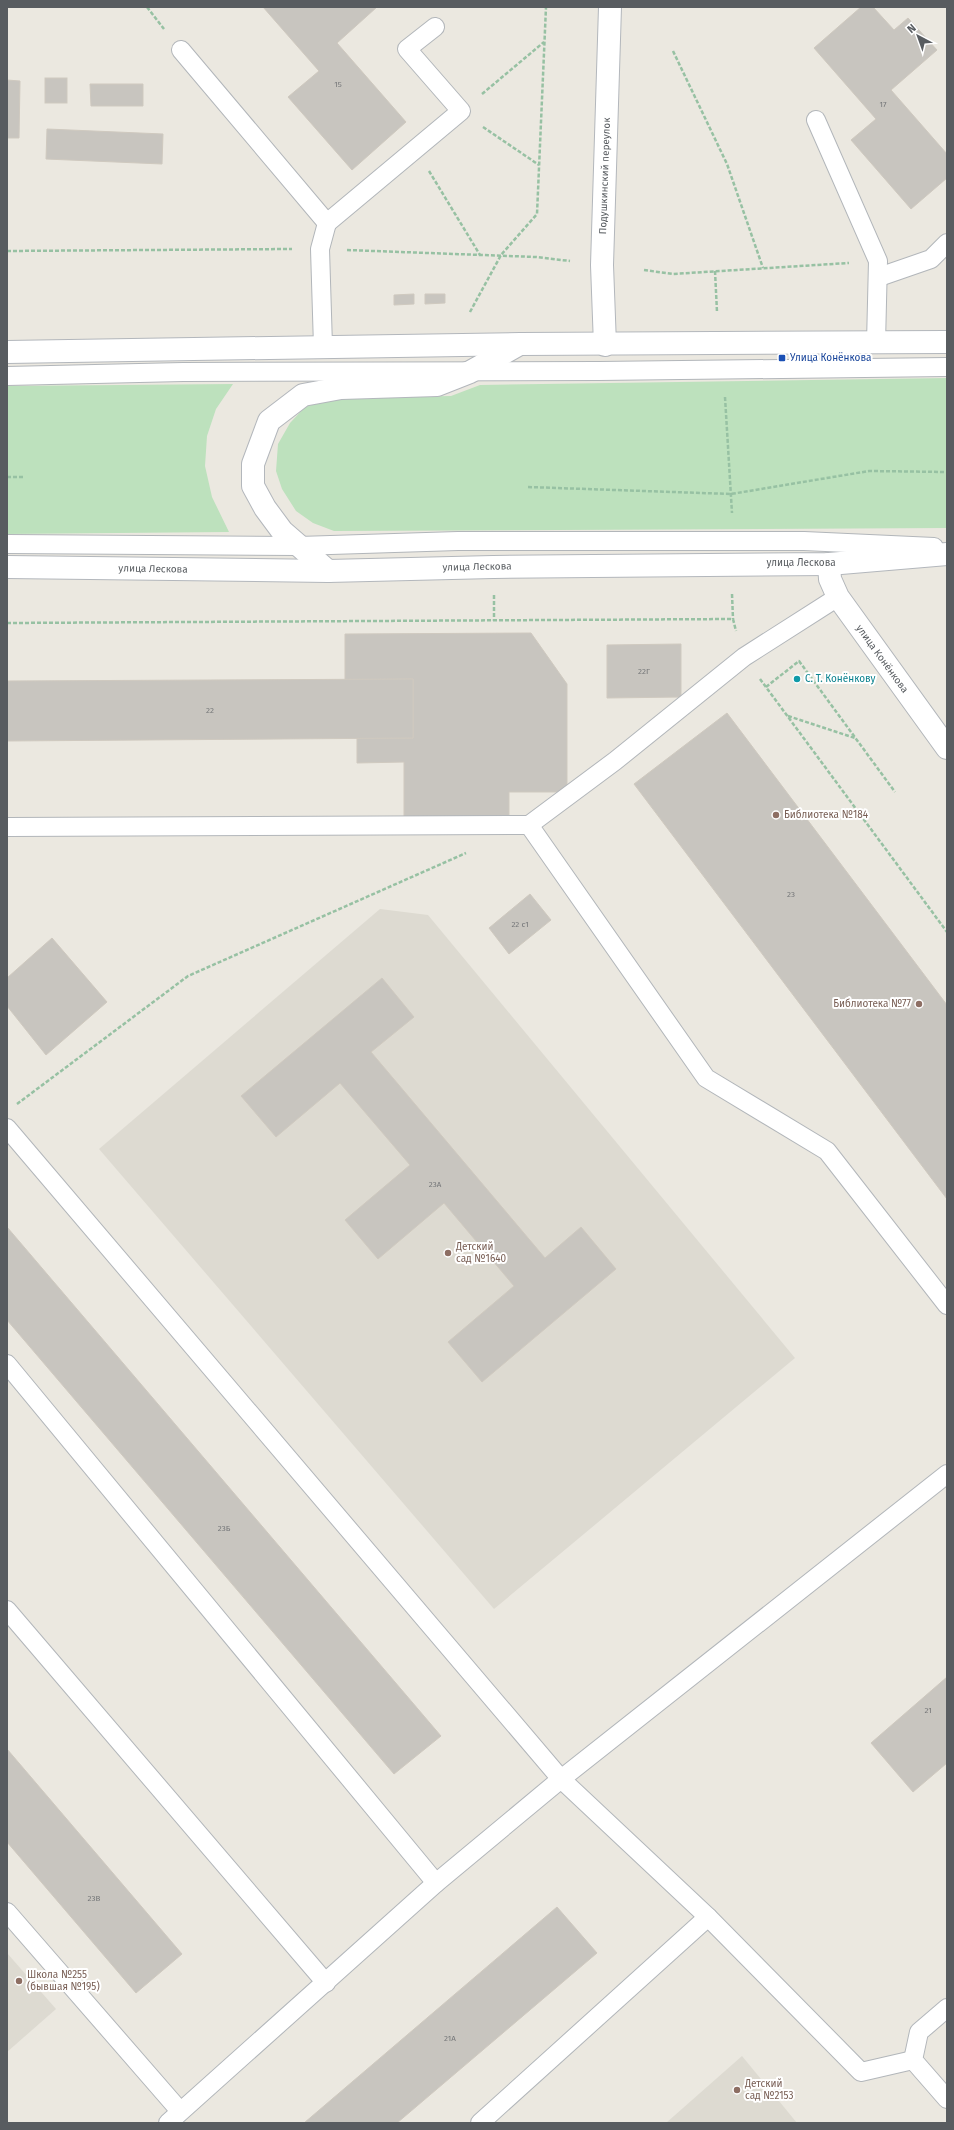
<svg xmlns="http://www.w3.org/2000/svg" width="954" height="2130" font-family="'Fira Sans',sans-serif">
<rect width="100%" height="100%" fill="#ebe8e0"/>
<g fill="#dddad1">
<polygon points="380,909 428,915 795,1358 494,1609 99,1149"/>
<polygon points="7,1953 56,2009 7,2052"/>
<polygon points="742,2056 797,2123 666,2123"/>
</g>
<g fill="#bde1bd">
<polygon points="947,378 947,528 334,531 313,523 296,511 282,489 276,471 278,444 290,423 305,407 325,401 345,398 451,396 480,385"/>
<polygon points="233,384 216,409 207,436 205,466 212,497 229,532 7,534 7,386"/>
</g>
<g fill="#c8c5bf" stroke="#cfc9bf">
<polygon points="263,7 377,7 337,43 406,122 352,170 288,97 319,71"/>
<polygon points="861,7 873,7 894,30 908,18 937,50 891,90 947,154 947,178 911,209 851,140 876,119 814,48"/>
<rect x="45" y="78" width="22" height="25"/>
<polygon points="7,80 20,81 19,138 7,138"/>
<polygon points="90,84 143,84 143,106 91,106"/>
<polygon points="47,129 163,134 162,164 46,159"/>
<polygon points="414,294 414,304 394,305 394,295"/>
<polygon points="425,294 445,294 445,303 425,304"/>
<polygon points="531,633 567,684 567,792 509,792 509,820 404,821 404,762 357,763 357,738 413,738 413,679 345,680 345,634"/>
<polygon points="681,644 681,697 607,698 607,645"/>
<polygon points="413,679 413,738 7,741 7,681"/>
<polygon points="727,713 947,1005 947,1199 634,784"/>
<polygon points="530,894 551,920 509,954 489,928"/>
<polygon points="52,938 107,1002 46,1055 7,1006 7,978"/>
<polygon points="382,978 414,1017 371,1052 545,1258 581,1227 616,1269 482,1382 448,1342 514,1286 444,1203 378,1259 345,1220 410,1165 340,1083 276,1137 241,1096"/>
<polygon points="7,1227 441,1736 394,1774 7,1320"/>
<polygon points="947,1677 947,1763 913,1792 871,1743"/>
<polygon points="7,1749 182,1954 136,1993 7,1842"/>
<polygon points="557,1907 597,1953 397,2123 304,2123"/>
</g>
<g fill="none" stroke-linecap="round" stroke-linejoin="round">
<defs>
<g id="lane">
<polyline points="181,50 327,223 461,111 407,49 435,27"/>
<polyline points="816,120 878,261 876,343"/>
<polyline points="879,277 931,259 947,243"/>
<polyline points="323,346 320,249 327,223"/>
<polyline points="7,376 183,372 599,371 947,367"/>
<polyline points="7,544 299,546 458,541 804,541 934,547"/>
<polyline points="529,825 706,1078 827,1151 947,1305"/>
<polyline points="7,827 529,825 615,761 744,657 838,597"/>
<polyline points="7,1128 561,1779 708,1917 861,2072 913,2060"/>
<polyline points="7,1364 436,1883"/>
<polyline points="7,1610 326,1983"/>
<polyline points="7,1912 180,2111"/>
<polyline points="947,2008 919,2032 913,2060 947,2099"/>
<polyline points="168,2123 436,1883 561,1779 947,1474"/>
<polyline points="480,2123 708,1917"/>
</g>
<polyline id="street" points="829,564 830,579 838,597 947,748"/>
<g id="secondary">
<polyline points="605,345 602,265 610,7"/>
<polyline points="7,352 520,344 947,342"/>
<polyline points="7,567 328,571 493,567 829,564 947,554"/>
<polyline points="328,571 282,531 265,508 253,486 253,464 269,421 303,395 341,388 437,385 470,372 518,345"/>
</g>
</defs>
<use href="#lane" stroke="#b2b6ba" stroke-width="20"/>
<use href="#street" stroke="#b2b6ba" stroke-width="24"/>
<use href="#secondary" stroke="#b3b7bc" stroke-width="24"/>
<g stroke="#97c1a3" stroke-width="2.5" stroke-dasharray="4 2" stroke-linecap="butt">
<polyline points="147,7 164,29"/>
<polyline points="673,51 727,164 763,268"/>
<polyline points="482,94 544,42"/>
<polyline points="483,127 539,165"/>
<polyline points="429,171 480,255"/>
<polyline points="347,250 536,257 570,261"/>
<polyline points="7,251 292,249"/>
<polyline points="644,270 673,274 849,263"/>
<polyline points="715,271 717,312"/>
<polyline points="470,312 501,255 537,214 546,7"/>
<polyline points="725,397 732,513"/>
<polyline points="7,477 23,477"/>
<polyline points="528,487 731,494 869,471 947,472"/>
<polyline points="732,594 733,619"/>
<polyline points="494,595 494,621"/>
<polyline points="7,623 733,619 736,631"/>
<polyline points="760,679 947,932"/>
<polyline points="766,687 799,661 895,792"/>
<polyline points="788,716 855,738"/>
<polyline points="17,1104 188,976 466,853"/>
</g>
<use href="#lane" stroke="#fff" stroke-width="18"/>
<use href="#street" stroke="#fff" stroke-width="22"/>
<use href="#secondary" stroke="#fff" stroke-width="22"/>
</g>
<rect fill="#1a4fb4" stroke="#fff" stroke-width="1.5" x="778" y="354" width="8" height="8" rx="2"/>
<circle fill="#0f9aa8" stroke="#fff" stroke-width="1.5" cx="797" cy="679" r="4"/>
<g fill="#8d6e63" stroke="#fff" stroke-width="1.5">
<circle cx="776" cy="815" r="4"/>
<circle cx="919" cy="1004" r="4"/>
<circle cx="448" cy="1253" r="4"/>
<circle cx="19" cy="1981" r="4"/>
<circle cx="737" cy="2090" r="4"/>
</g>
<g text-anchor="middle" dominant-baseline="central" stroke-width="4" stroke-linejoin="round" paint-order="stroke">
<g font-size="8" fill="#747678">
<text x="338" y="84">15</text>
<text x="883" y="104">17</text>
<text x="644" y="671">22Г</text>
<text x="210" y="710">22</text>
<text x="791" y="894">23</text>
<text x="520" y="924">22 с1</text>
<text x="435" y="1184">23А</text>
<text x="224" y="1528">23Б</text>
<text x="928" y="1710">21</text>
<text x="94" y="1898">23В</text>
<text x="450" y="2038">21А</text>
</g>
<g font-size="10" fill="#585c60" stroke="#fff">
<text transform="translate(605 176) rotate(-88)">Подушкинский переулок</text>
<text x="801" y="563">улица Лескова</text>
<text transform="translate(477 567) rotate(-1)">улица Лескова</text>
<text transform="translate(153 569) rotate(1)">улица Лескова</text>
<text transform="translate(882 659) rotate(54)">улица Конёнкова</text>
</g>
<g font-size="10" fill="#164399" stroke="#fff" text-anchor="start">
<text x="790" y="358">Улица Конёнкова</text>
</g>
<g font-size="10" fill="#0d838f" stroke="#fff" text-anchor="start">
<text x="805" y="679">С. Т. Конёнкову</text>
</g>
<g font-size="10" fill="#785e54" stroke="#fff" text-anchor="start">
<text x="784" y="815">Библиотека №184</text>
<text x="911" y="1004" text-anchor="end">Библиотека №77</text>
<text x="456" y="1247">Детский<tspan x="456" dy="12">сад №1640</tspan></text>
<text x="27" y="1975">Школа №255<tspan x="27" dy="12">(бывшая №195)</tspan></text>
<text x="745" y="2084">Детский<tspan x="745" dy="12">сад №2153</tspan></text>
</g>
</g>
<rect width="954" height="2130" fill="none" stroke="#585c60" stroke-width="16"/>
<g transform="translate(918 36) rotate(319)" stroke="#ffffff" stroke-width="3" paint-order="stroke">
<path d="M0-3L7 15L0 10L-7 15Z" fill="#585c60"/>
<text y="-6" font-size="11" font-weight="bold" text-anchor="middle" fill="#585c60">N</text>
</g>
</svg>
